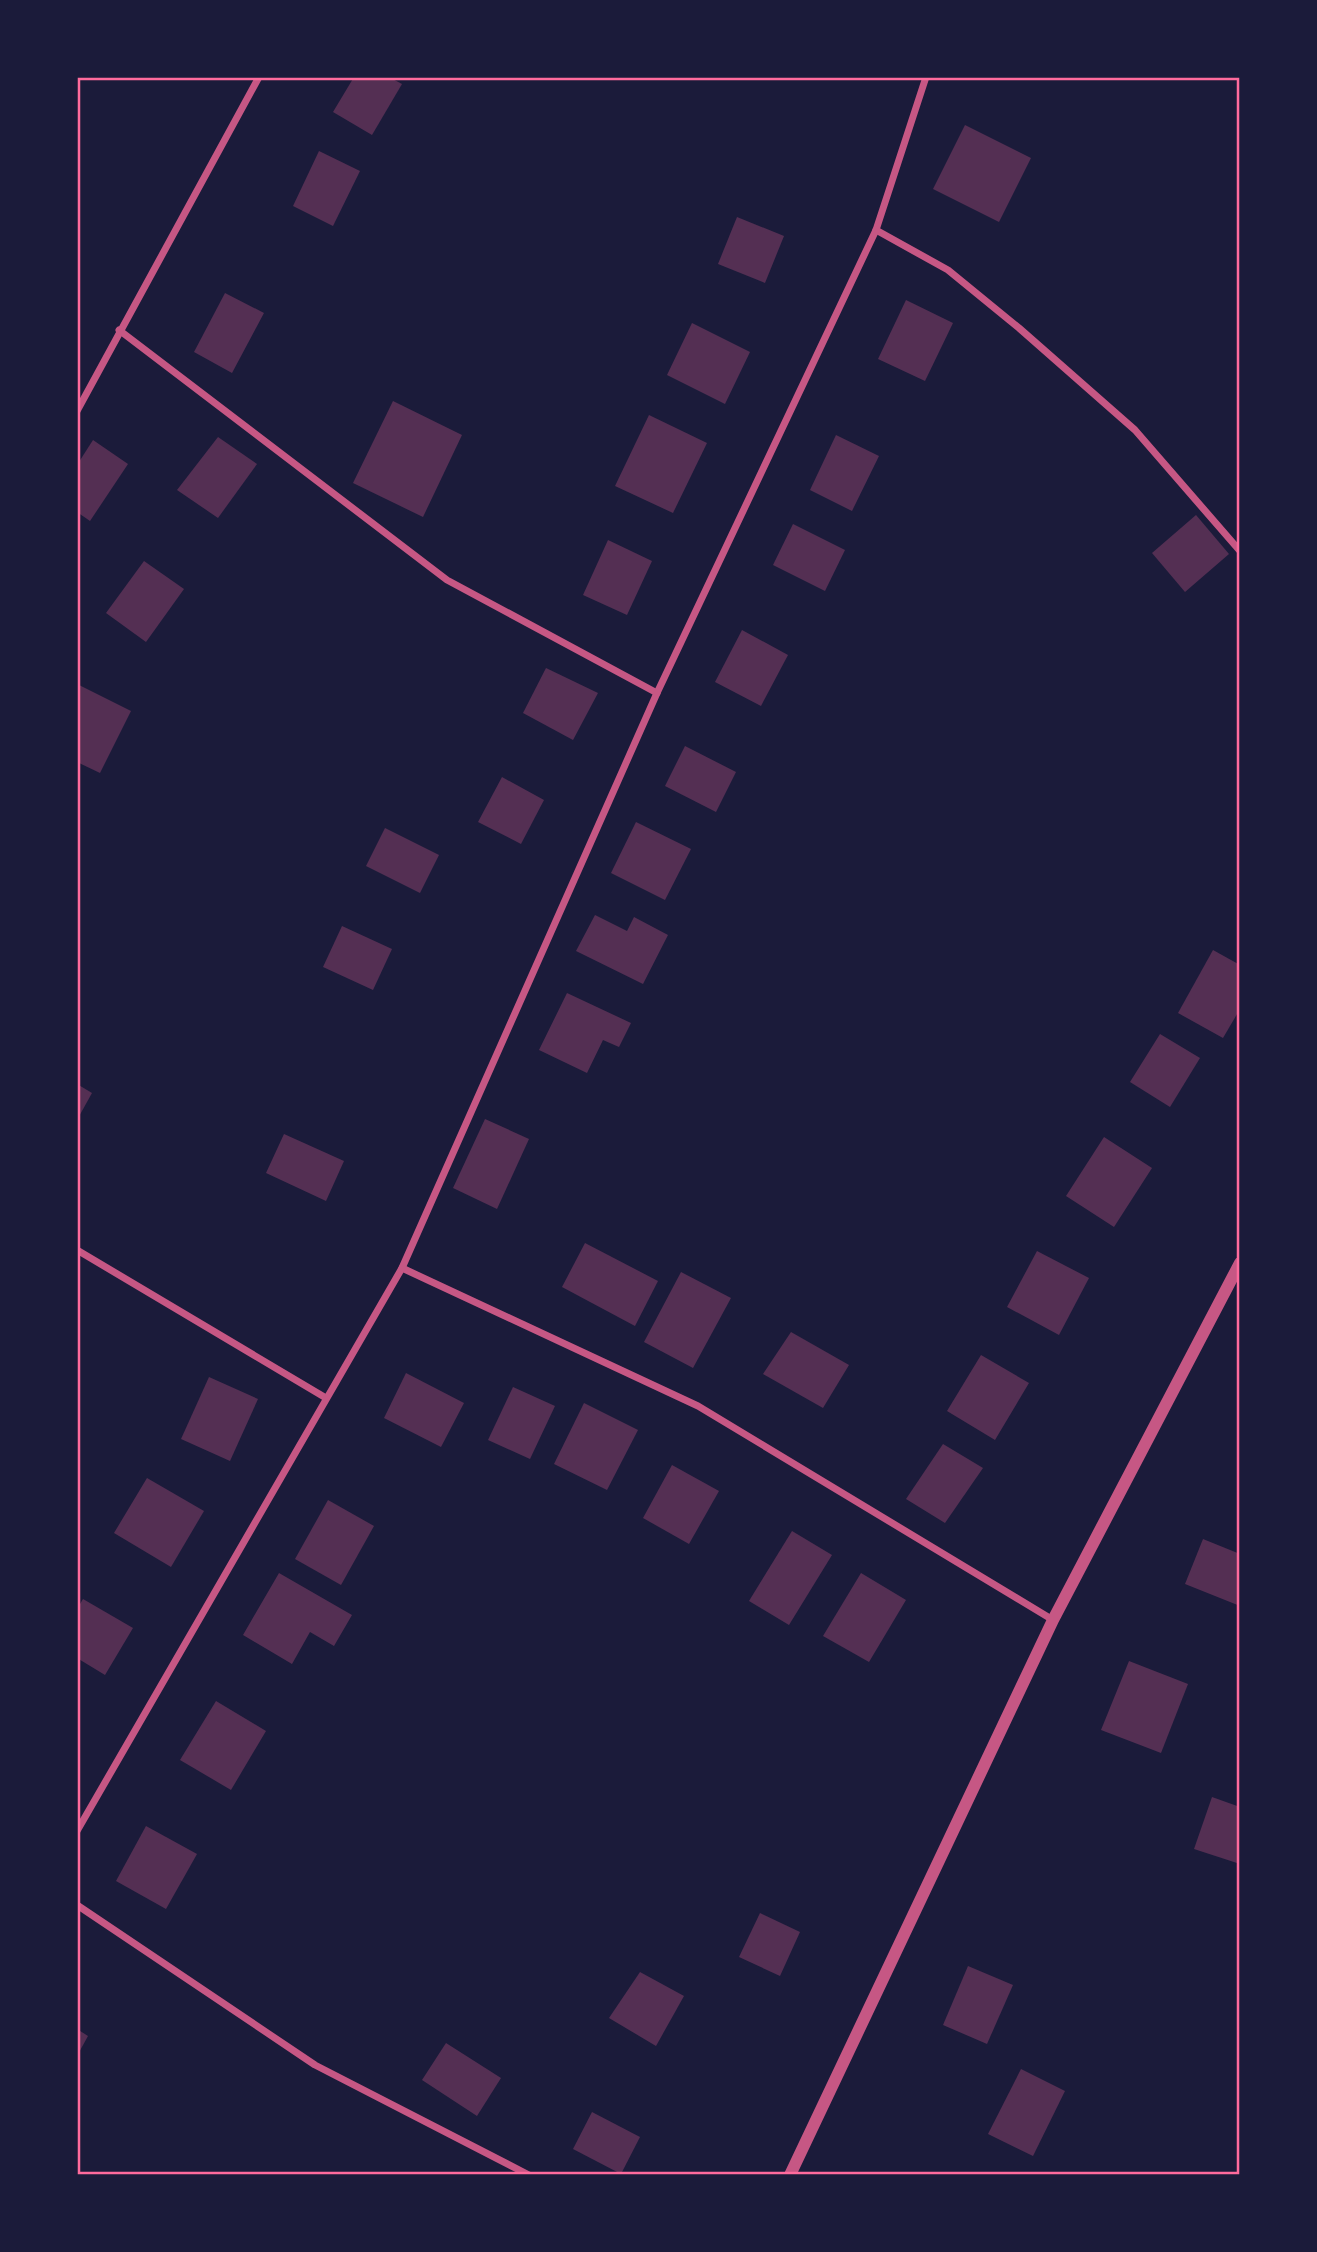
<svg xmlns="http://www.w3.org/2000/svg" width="1317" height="2252" font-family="'Golos Text',sans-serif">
<rect width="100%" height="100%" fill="#1b1b3a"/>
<g fill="#542f53">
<polygon points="354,77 389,77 402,84 372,135 333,112"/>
<polygon points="965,125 1031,158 999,222 933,189"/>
<polygon points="319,151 360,171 333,226 293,206"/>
<polygon points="737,217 784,236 765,283 718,264"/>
<polygon points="225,293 264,313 232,373 194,352"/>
<polygon points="906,300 953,323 925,381 878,359"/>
<polygon points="692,323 750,352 725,404 667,375"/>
<polygon points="393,401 462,435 423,517 353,483"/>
<polygon points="649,415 707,443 673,513 615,486"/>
<polygon points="836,435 879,456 852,511 810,490"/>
<polygon points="218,437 257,464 218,518 177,490"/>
<polygon points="93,440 128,464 90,521 77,512 77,465"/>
<polygon points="1196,515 1229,554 1185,592 1152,553"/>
<polygon points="793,524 845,550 825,591 773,565"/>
<polygon points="608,540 652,561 627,615 583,595"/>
<polygon points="144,561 184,589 146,642 106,613"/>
<polygon points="742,630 788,655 761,706 715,682"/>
<polygon points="546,668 598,693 573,740 523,713"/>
<polygon points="77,684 131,711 100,773 77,762"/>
<polygon points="685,746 736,772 716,812 665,786"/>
<polygon points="502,777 544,800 521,844 478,822"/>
<polygon points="636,822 691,849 665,900 611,873"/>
<polygon points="385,828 439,855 420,893 366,866"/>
<polygon points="595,915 627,931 634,917 668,935 643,984 576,951"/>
<polygon points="342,926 392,949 373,990 323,967"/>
<polygon points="1213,950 1240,965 1240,1009 1223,1038 1178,1013"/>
<polygon points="567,993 631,1023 619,1047 603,1040 587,1073 539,1050"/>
<polygon points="1160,1034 1200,1058 1170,1107 1130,1082"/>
<polygon points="77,1084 92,1093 77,1120"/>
<polygon points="485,1119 529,1139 497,1209 453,1188"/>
<polygon points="284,1134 344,1161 326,1201 266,1173"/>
<polygon points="1104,1137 1152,1168 1114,1227 1066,1196"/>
<polygon points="585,1243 658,1281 635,1326 562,1287"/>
<polygon points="1037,1251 1089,1278 1059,1335 1007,1307"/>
<polygon points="681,1272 731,1298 693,1368 644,1342"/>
<polygon points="791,1332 849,1365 823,1408 763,1374"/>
<polygon points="981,1355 1029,1383 995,1440 947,1411"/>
<polygon points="406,1373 464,1403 441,1447 384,1418"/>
<polygon points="209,1377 258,1399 230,1461 181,1439"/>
<polygon points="513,1387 555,1406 530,1459 488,1440"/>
<polygon points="584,1403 638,1430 607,1490 554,1464"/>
<polygon points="943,1444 983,1468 945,1523 906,1499"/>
<polygon points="672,1465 719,1491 689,1544 643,1518"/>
<polygon points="147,1478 204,1511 171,1567 114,1533"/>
<polygon points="328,1500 374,1526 341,1585 295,1559"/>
<polygon points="792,1531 832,1555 789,1625 749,1601"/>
<polygon points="1203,1539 1240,1554 1240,1606 1185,1584"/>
<polygon points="279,1573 352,1615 334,1646 310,1632 292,1664 243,1635"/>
<polygon points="861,1573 906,1600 869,1662 823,1636"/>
<polygon points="83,1599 133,1628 105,1675 77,1658 77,1609"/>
<polygon points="1129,1661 1188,1684 1161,1753 1101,1730"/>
<polygon points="216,1701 266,1731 231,1790 180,1760"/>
<polygon points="1212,1797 1240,1807 1240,1864 1194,1849"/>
<polygon points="146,1826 197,1854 166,1909 116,1881"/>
<polygon points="760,1913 800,1932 780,1976 739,1957"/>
<polygon points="968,1966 1013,1985 987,2044 943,2025"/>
<polygon points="640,1972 684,1996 656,2046 609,2018"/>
<polygon points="77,2029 88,2036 77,2056"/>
<polygon points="446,2043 501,2078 477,2116 422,2080"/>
<polygon points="1021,2069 1065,2091 1033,2156 988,2134"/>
<polygon points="592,2112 640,2137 621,2174 573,2149"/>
</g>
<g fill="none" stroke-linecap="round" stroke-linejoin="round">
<g stroke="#c65784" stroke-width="7">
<polyline points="876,230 948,270 1019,328 1135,430 1240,551"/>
<polyline points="119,330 447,580 657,693"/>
<polyline points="77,411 259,77"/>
<polyline points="77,1250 326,1398"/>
<polyline points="402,1268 698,1406 1053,1620"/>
<polyline points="77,1831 402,1268 657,693 876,230 926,77"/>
<polyline points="77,1905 315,2065 529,2175"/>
</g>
<polyline stroke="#c65784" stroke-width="12" points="790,2175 1053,1620 1240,1263"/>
</g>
<rect width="1317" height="2252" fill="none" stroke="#1b1b3a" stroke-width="158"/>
<rect x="79" y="79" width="1159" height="2094" fill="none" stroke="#ff6b9d" stroke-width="2.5"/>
</svg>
